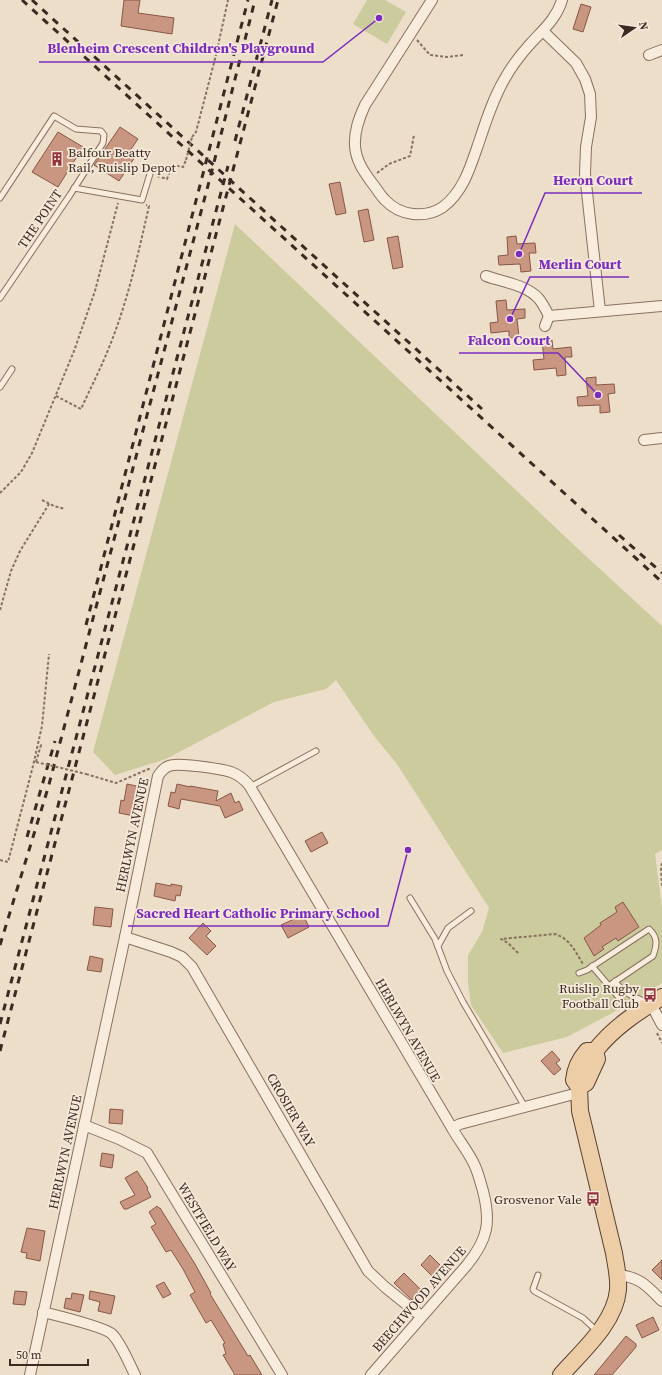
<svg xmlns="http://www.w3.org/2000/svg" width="662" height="1375" font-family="'Source Serif 4',serif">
<rect width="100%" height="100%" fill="#eddeca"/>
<g fill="#cbcb9e">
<polygon points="367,0 385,0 406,12 387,44 353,24"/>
<polygon points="235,224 575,546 662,626 662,850 655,854 662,907 662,983 616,1011 567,1037 503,1053 471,1005 468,983 468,955 482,932 489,908 397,764 374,736 336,680 326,689 274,702 166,759 115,775 93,752"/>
</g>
<g fill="#c99682" stroke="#875746">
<polygon points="124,0 140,0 138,13 174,18 172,34 121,26"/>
<polygon points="581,4 591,7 583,32 573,29"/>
<polygon points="120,127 138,139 129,152 135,157 119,181 94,165"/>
<polygon points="58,132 83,147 58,187 32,172"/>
<polygon points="340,182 346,213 336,215 329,184"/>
<polygon points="368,209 374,240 364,242 358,211"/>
<polygon points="398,236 403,267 393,269 387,238"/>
<polygon points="516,236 517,244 535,243 536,253 529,253 531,271 521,272 520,264 499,265 498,256 508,255 507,237"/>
<polygon points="506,300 507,310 525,309 525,318 517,319 519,337 509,338 509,331 491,333 490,323 498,322 496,301"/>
<polygon points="552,340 553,349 571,347 572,357 565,357 566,375 557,376 556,368 534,370 533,360 544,359 542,341"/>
<polygon points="596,377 596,385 614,384 615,393 608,394 610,412 600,413 600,405 578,406 577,397 588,396 586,378"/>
<polygon points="127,784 141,787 134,816 119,813 121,800 124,801"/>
<polygon points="177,784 190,787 190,786 218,791 216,801 231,793 235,803 239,801 243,810 225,818 220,806 181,799 179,809 168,806 171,792 175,793"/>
<polygon points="322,832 328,843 311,852 305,841"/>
<polygon points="156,883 171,886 171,884 182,886 180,896 176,895 175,901 154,896"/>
<polygon points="623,902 639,927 618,941 616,938 602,947 604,949 594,956 584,938 601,925 600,923 617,912 615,907"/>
<polygon points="95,907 113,909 111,927 93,925"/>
<polygon points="303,915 309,927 288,938 281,925"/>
<polygon points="203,923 211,931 206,936 216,946 207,955 189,938"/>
<polygon points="90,956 103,959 101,972 87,970"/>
<polygon points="552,1051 560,1060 556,1063 561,1069 554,1075 541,1061"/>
<polygon points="110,1109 123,1110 122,1124 109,1123"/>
<polygon points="102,1153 114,1155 112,1168 100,1166"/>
<polygon points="137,1171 148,1188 147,1189 151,1197 127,1209 124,1209 120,1202 135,1195 125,1178"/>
<polygon points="157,1206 159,1208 160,1208 195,1264 211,1293 210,1294 248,1356 250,1355 262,1375 235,1375 223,1355 226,1354 223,1344 225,1343 211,1320 206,1323 190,1295 195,1292 183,1269 171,1250 166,1252 151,1227 156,1224 149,1212"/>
<polygon points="27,1228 45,1231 40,1261 26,1258 27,1253 21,1252"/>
<polygon points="430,1255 442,1267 433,1277 421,1265"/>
<polygon points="662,1260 662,1280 652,1270"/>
<polygon points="404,1273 422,1291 412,1300 394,1283"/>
<polygon points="164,1282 171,1294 163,1298 156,1286"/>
<polygon points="15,1291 27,1292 25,1305 13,1304"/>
<polygon points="90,1291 115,1296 111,1314 98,1311 100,1302 89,1299"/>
<polygon points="72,1293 84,1295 80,1312 64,1308 66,1298 71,1299"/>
<polygon points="653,1317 659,1330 642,1338 636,1325"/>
<polygon points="626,1336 636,1344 636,1347 612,1375 594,1375"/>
</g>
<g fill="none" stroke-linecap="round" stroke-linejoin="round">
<defs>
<g id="service">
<polyline points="74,188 142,200 150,174"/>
<polyline points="0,198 54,116 76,129 101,131 104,135 103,143 70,195 0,298"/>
<polyline points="0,387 12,369"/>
<polyline points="250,787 316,751"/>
<polyline points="410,898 435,939 447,971 463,1002 525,1107"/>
<polyline points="438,946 448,928 471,911"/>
<polyline points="592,966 633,1014"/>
<path d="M 579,973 L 587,970 L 649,929 C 658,937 657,945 653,956 L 610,985"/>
<path d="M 615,981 C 621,992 635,998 647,1002"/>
<polyline points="538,1275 533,1289 534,1291 583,1318 598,1332"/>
</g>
<g id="minor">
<path d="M 432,0 L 365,105 C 359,118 354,131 355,146 C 356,161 364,172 372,183 C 377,189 380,195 385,200 C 400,216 425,219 443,207 C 464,191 471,165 479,142 C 486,121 493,99 504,80 C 511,67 521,54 531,43 C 543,30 557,18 562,0"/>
<polyline points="543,31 576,63 585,79 590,94 591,117 586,147 585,174 600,311"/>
<polyline points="649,55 662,50"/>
<path d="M 486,276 C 503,282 527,285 539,299 C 543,304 546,310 549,316 L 662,306"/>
<polyline points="545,326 549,316"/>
<polyline points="644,440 662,438"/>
<polyline points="125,937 171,952 182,957 192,967 368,1271 385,1287 421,1316"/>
<polyline points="651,1004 662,1025"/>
<polyline points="84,1125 119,1139 147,1153 282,1375"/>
<path d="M 618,1275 C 640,1277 647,1286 662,1301"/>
<path d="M 43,1312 C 55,1315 105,1327 112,1334 C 121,1343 129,1363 135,1375"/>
<path d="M 30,1375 L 125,937 L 158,776 C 161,772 163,768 169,766 C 178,762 221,769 231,772 C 239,775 244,779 249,785 L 452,1128 L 460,1124 L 578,1093"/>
<path d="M 371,1375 L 467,1265 C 488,1239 491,1222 483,1191 C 480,1181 478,1171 473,1162 C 467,1150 458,1139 452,1128"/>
</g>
<g id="primary">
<path d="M 595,1051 C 613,1028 637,1012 662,997"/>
<polyline points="579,1087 586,1083 597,1059 595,1051"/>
<path d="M 561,1375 C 582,1351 615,1323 618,1290 C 619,1277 616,1266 614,1253 L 580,1111 L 579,1087 L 574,1080 C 575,1069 580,1059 587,1051 L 595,1051"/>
</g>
</defs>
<use href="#service" stroke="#89705f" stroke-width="7"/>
<use href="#minor" stroke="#89705f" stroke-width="12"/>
<use href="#primary" stroke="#583f33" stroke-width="18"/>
<g stroke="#89705f" stroke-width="2" stroke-dasharray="3 2" stroke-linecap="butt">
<polyline points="417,40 430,55 447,57 463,55"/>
<polyline points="192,137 196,132 216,55 228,0"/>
<polyline points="377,173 389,164 410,156 414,135"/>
<polyline points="157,176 167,179 172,165 183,167 186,160"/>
<path d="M 56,396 L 81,409 C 90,389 100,370 108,350 C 127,304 138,255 149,206 L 146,205"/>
<polyline points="0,493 21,472 32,453 74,351 95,291 118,203"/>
<polyline points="42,500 54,506 65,509"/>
<polyline points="0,610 11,571 20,551 49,504"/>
<polyline points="36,762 41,745 39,745"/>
<polyline points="86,774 116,783 151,768"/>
<polyline points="0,860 8,862 33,766 42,726 49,654"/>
<polyline points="662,863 661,867 662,887"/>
<path d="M 518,953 L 508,943 L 501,939 L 555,934 C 570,939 575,951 583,964"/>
<polyline points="657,1033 662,1043"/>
</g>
<use href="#service" stroke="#f8ecdd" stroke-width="5"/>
<use href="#minor" stroke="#f8ecdd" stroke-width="10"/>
<use href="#primary" stroke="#edcda5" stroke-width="16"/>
<g stroke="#3a2a22" stroke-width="3" stroke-dasharray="7 7" stroke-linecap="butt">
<polyline points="22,0 662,582"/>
<polyline points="32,0 482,409"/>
<polyline points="235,141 272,0"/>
<polyline points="619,535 662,573"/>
<polyline points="86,625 248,0"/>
<polyline points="27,837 55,741"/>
<polyline points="0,945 48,788 210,178 255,0"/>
<polyline points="0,1024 228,166"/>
<polyline points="0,1051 278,0"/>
</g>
<g stroke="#89705f" stroke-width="2" stroke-dasharray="3 2" stroke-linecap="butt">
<polyline points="186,160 192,137"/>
<polyline points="36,762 86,774"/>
</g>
</g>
<defs>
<symbol id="building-bare" viewBox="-9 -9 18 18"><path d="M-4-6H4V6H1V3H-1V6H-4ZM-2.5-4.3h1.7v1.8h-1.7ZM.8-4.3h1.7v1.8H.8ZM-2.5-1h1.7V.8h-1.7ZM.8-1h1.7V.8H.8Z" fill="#95323f" stroke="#f5e9d9" stroke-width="2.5" paint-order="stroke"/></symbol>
<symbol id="bus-bare" viewBox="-9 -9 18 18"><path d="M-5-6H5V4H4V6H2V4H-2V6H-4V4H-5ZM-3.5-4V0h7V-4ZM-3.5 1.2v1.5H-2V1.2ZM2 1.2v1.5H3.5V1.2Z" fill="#95323f" stroke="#f5e9d9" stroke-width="2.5" paint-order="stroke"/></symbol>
</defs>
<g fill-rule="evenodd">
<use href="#building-bare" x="47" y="149" width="20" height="20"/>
<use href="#bus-bare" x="640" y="985" width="20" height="20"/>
<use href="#bus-bare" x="583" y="1189" width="20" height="20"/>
</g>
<g text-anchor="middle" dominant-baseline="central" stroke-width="3.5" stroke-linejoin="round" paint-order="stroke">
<g font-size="13" fill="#3a2a22" stroke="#f5e9d9" text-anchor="end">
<text x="68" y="152" text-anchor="start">Balfour Beatty<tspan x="68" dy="15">Rail, Ruislip Depot</tspan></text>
<text x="639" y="988">Ruislip Rugby<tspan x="639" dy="15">Football Club</tspan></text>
<text x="582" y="1199">Grosvenor Vale</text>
</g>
<g font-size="13" fill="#3a2a22" stroke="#f5e9d9">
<text transform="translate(40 219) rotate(-56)">THE POINT</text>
<text transform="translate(132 835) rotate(-78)">HERLWYN AVENUE</text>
<text transform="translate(408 1030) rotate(60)">HERLWYN AVENUE</text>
<text transform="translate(291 1110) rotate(60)">CROSIER WAY</text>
<text transform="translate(65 1152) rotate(-78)">HERLWYN AVENUE</text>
<text transform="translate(207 1227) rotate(59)">WESTFIELD WAY</text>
<text transform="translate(419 1299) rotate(-49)">BEECHWOOD AVENUE</text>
</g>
</g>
<path fill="none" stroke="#7b2cbf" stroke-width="1.5" d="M379 18L323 62H39M519 254L545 193H642M510 319L530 277H629M598 395L558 353H459M408 850L388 926H128"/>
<g fill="#7b2cbf" stroke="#f5e9d9" stroke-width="1.5">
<circle cx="379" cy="18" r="4"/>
<circle cx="519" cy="254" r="4"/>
<circle cx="510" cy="319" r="4"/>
<circle cx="598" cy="395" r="4"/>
<circle cx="408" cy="850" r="4"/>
</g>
<g font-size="14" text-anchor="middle" font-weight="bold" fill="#7b2cbf" stroke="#f5e9d9" stroke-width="3.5" stroke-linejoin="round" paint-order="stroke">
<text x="181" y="53">Blenheim Crescent Children's Playground</text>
<text x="593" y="185">Heron Court</text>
<text x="580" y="269">Merlin Court</text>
<text x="509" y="345">Falcon Court</text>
<text x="258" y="918">Sacred Heart Catholic Primary School</text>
</g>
<g transform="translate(634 28) rotate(77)" stroke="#f5e9d9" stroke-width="3" paint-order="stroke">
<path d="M0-3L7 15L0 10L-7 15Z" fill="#3a2a22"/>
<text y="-6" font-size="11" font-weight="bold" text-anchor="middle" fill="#3a2a22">N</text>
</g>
<path d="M10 1359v6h78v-6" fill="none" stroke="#3a2a22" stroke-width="2"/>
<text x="16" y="1359" font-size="12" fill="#3a2a22" stroke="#f5e9d9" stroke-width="3" paint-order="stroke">50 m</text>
</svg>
